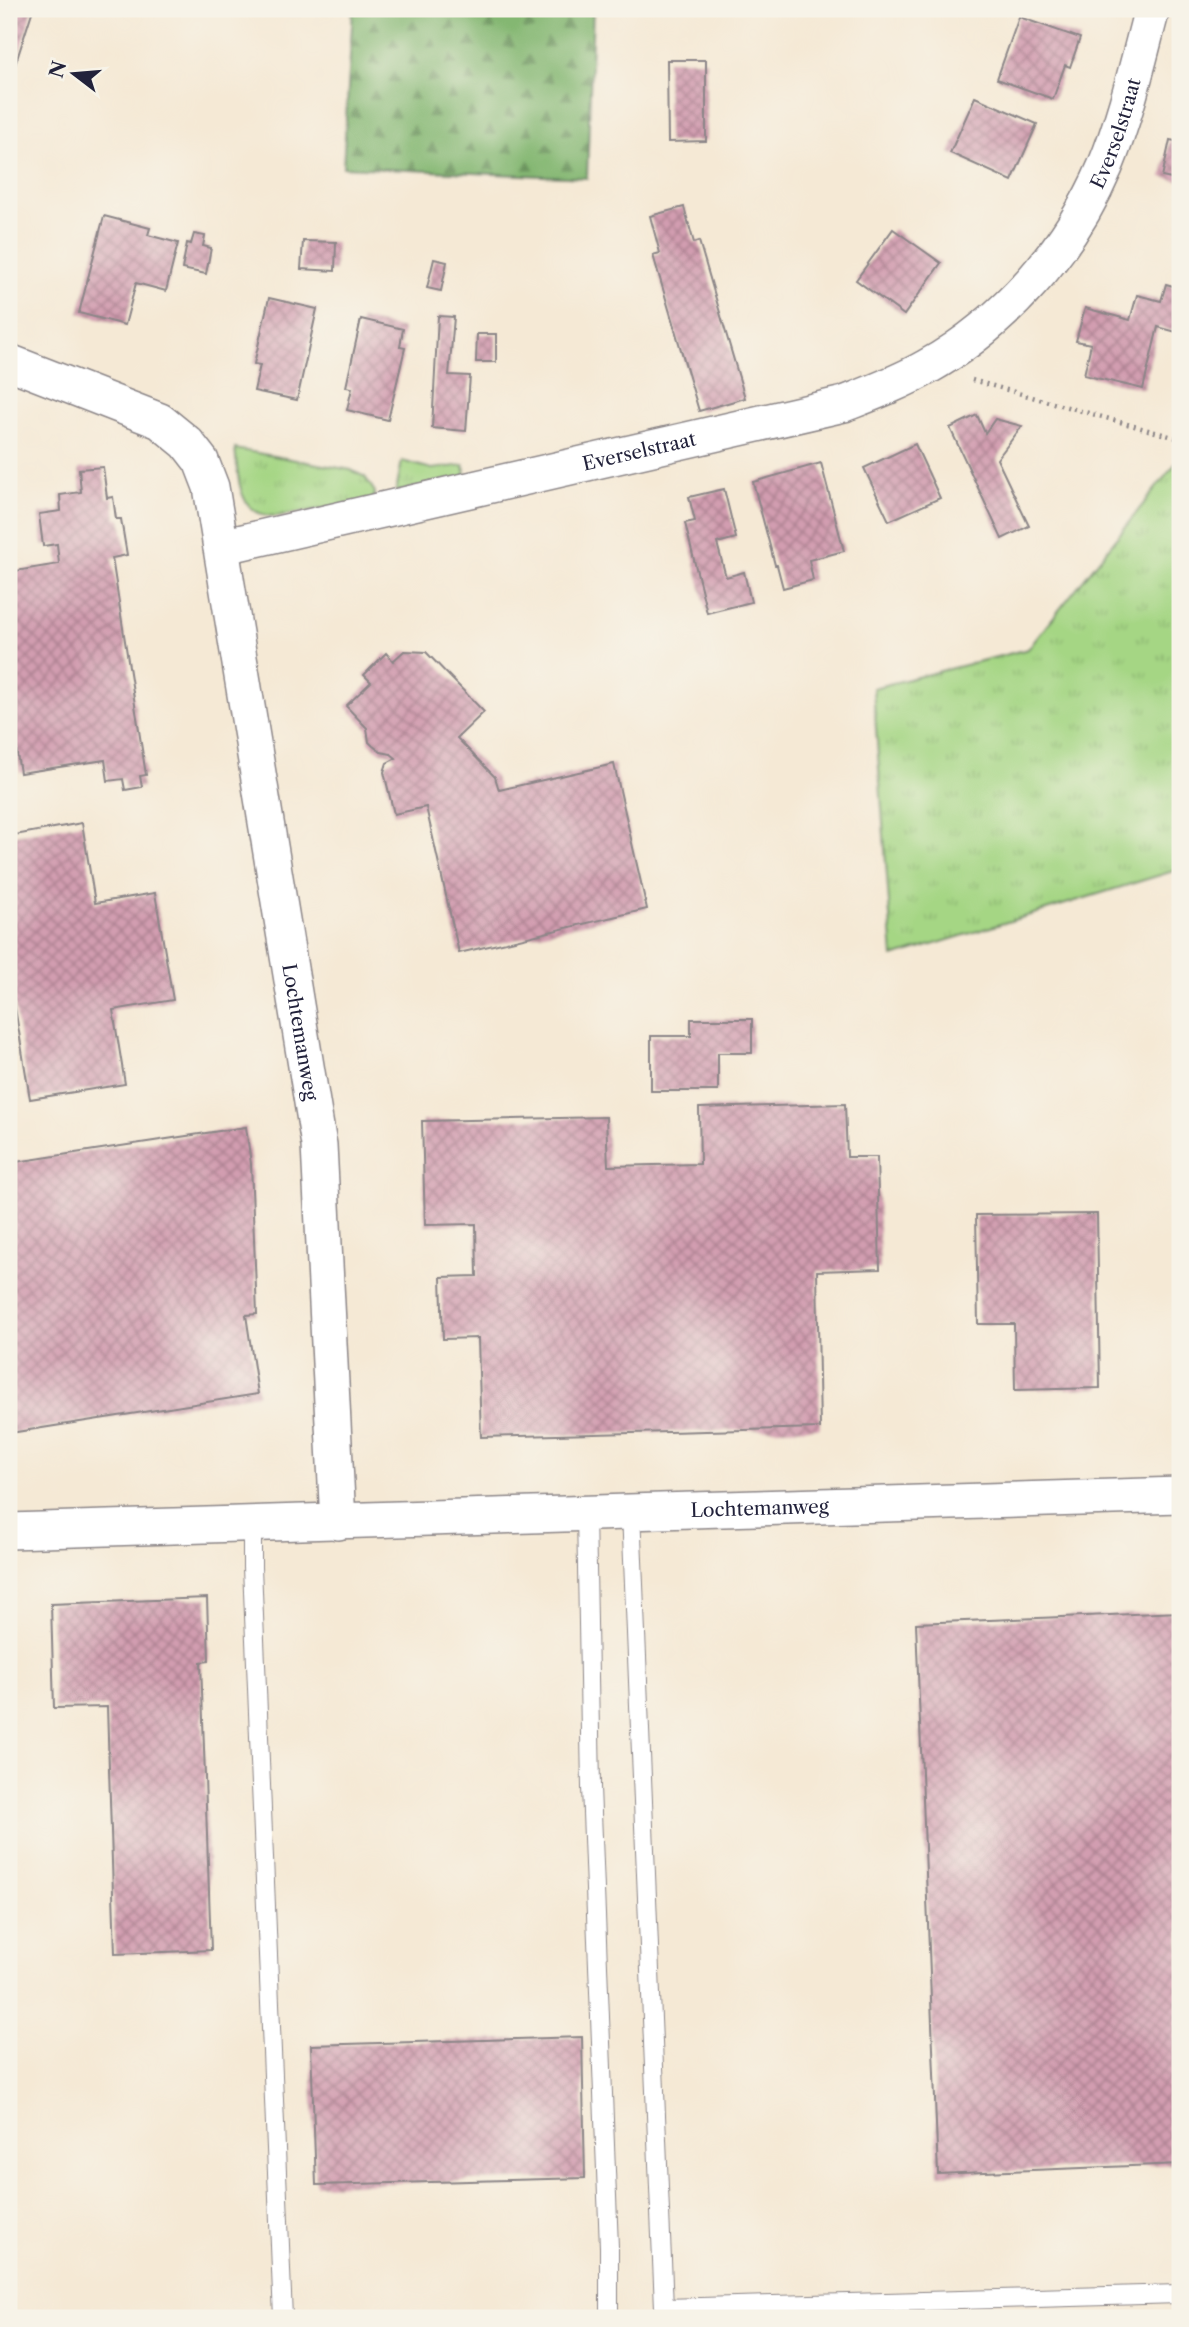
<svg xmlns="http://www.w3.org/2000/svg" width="1189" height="2327" font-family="'Libre Caslon Text',serif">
<defs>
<pattern id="grass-tufts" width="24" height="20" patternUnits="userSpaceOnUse" patternTransform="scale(1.75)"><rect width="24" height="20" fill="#a5d684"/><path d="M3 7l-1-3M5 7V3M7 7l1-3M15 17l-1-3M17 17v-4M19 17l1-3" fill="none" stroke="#8eb773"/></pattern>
<pattern id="forest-firs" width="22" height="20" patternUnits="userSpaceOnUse" patternTransform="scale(1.75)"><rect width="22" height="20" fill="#84b772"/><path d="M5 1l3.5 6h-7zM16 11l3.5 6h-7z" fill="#6c945f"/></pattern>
<pattern id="building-cross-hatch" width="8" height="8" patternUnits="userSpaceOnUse" patternTransform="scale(1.75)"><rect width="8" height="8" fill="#d29db0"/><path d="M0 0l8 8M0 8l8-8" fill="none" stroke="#aa8090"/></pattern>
</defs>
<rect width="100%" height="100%" fill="#f7f3e8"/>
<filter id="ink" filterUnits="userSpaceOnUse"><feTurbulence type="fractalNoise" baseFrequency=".0143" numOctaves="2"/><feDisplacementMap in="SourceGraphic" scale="14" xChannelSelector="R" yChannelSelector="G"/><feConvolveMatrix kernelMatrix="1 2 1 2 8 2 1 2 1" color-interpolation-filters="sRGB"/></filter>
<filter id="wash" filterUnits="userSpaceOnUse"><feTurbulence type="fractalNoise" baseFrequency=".00686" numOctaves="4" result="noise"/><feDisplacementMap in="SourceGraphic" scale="28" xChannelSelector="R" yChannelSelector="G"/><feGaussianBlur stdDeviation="1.57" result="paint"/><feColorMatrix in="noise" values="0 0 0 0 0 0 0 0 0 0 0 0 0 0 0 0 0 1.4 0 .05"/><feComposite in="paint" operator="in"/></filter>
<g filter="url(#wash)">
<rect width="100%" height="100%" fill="#f5e9d5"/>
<g fill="url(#grass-tufts)" stroke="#647c60" stroke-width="2">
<path d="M 235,449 L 351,470 L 365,477 L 375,492 L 373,501 L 277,516 C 237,517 239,479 235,449 Z"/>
<polygon points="1180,458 1180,869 893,957 873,688 1028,649"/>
<polygon points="402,461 432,469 464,465 466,476 396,492"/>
</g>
<polygon fill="url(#forest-firs)" stroke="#536c56" stroke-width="2" points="353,9 593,9 587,178 343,167"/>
<g id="blocks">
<g fill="url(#building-cross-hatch)">
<polygon points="9,9 33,9 9,84"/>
<polygon points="1019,17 1080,38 1070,67 1065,65 1053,99 997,79"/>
<polygon points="667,60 706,60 706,141 668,142"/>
<polygon points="975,97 1037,124 1012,181 950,153"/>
<polygon points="1170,140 1180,142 1180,181 1162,177"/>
<polygon points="684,207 694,243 699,241 745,398 699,411 653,255 660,253 650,216"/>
<polygon points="104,216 150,228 148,235 178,243 166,291 136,283 125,325 79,313"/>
<polygon points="893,229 941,263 904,315 856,280"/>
<polygon points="194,234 205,236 203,246 211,248 206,274 182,269 187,243 191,244"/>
<polygon points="303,241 336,242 335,271 301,269"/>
<polygon points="434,259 447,262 441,291 427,288"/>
<polygon points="1166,284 1180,288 1180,333 1158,327 1143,389 1084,375 1091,344 1076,341 1085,308 1130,320 1137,295 1161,301"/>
<polygon points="269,298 317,309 297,400 254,391 260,365 254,364"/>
<polygon points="438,316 454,317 449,375 470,376 466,431 432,428"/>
<polygon points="361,319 403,329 400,347 405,348 388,420 347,410 352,388 346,387"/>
<polygon points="477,334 496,334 496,362 476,362"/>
<polygon points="977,415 985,433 995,419 1022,426 997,459 1029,526 1002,539 950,428"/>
<polygon points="915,444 940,498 889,521 864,468"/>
<polygon points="821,463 844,551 809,560 813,580 783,588 777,565 775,565 753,482"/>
<polygon points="103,467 107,498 113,497 116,519 121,519 127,555 112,558 146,775 140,776 142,787 125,790 123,779 108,781 105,760 20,773 9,703 9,572 59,564 57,544 43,546 39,514 61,511 60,495 81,492 79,469"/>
<polygon points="724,489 736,538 717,543 726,577 744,572 751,602 707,613 685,523 695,521 689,497"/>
<polygon points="404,651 426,652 484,712 457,738 495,777 499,790 614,764 647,909 459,953 426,807 394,814 384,772 387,763 396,758 391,754 381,752 373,746 369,742 367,728 346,706 371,682 364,675 386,653 393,661"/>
<polygon points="82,823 95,903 155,893 173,1000 113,1010 125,1084 30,1099 9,971 9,836"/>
<polygon points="691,1019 752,1019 752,1053 718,1053 718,1091 651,1091 651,1036 691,1036"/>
<polygon points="845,1104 847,1157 877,1157 880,1269 817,1271 820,1428 481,1437 478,1338 443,1339 441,1277 477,1276 476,1224 425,1225 422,1121 606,1117 608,1166 700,1164 699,1108"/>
<polygon points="246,1127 251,1164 257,1314 246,1315 258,1394 10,1433 9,1163"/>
<polygon points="1097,1214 1100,1388 1015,1390 1014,1324 978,1324 976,1215"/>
<polygon points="207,1598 209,1661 201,1662 211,1950 115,1954 107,1707 54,1708 51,1604"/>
<polygon points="1180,1612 1180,2164 938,2174 916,1623"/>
<polygon points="582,2037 585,2178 316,2185 311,2045"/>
</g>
</g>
</g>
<g filter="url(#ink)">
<use href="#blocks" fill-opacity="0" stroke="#8c8688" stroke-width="2"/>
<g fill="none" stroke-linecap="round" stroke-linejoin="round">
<defs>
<g id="service">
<polyline points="631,1512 664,2308 1180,2294"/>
<polyline points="586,1513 591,1787 609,2247 609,2318"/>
<polyline points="252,1524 252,1567 283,2318"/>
</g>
<g id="minor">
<path id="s1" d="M 9,362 L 160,421 L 187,443 L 201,461 L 211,487 L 319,1145 L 338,1522"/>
<path id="s2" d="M 221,547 L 844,404 C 872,393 901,382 927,367 C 1005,323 1070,249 1105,167 C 1126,116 1138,62 1152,9"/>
<path id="s3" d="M 9,1531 L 1180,1495"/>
</g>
</defs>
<use href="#service" stroke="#8c8688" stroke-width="20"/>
<use href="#minor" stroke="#8c8688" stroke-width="38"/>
<polyline stroke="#8c8688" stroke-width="4.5" stroke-dasharray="2 5" stroke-linecap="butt" points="972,380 1180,439"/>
<use href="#service" stroke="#fff" stroke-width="18"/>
<use href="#minor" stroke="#fff" stroke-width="35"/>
</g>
</g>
<g text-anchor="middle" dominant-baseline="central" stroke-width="7" stroke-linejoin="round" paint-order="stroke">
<g font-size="19" fill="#22223b" stroke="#f7f3e8">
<text stroke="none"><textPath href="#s2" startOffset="1038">Everselstraat</textPath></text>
<text stroke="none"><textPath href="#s2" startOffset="429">Everselstraat</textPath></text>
<text stroke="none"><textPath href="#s1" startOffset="800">Lochtemanweg</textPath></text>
<text stroke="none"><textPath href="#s3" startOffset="751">Lochtemanweg</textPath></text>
</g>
</g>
<rect width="1189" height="2327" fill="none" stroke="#f7f3e8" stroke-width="35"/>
<g transform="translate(74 74) rotate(286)" stroke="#f7f3e8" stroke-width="5" paint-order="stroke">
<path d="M0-5L12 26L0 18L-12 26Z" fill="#22223b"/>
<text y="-10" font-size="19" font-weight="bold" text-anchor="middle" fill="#22223b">N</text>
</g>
</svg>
